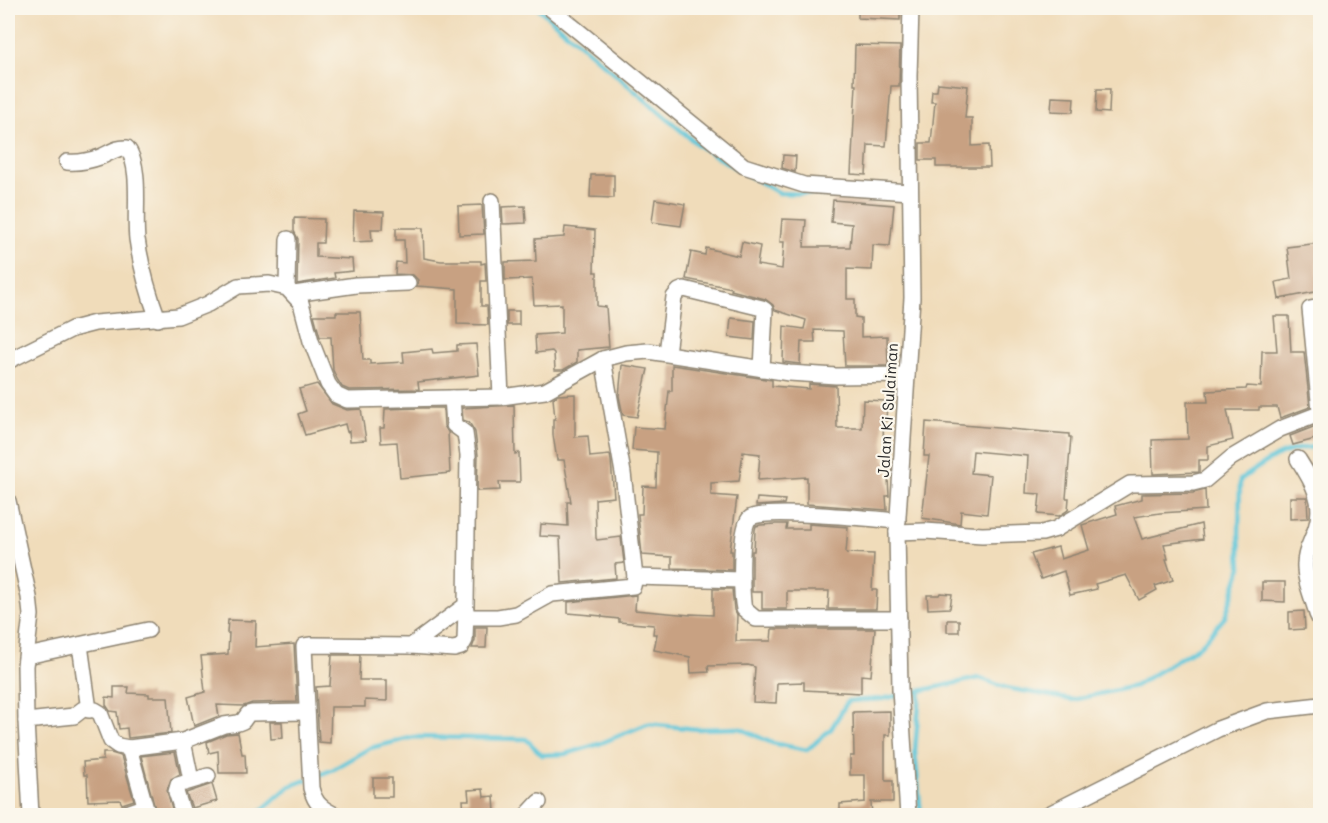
<svg xmlns="http://www.w3.org/2000/svg" width="1328" height="823" font-family="Mali,sans-serif">
<rect width="100%" height="100%" fill="#fbf7ec"/>
<filter id="ink" filterUnits="userSpaceOnUse"><feTurbulence type="fractalNoise" baseFrequency=".0167" numOctaves="2"/><feDisplacementMap in="SourceGraphic" scale="12" xChannelSelector="R" yChannelSelector="G"/><feConvolveMatrix kernelMatrix="1 2 1 2 8 2 1 2 1" color-interpolation-filters="sRGB"/></filter>
<filter id="wash" filterUnits="userSpaceOnUse"><feTurbulence type="fractalNoise" baseFrequency=".008" numOctaves="4" result="noise"/><feDisplacementMap in="SourceGraphic" scale="24" xChannelSelector="R" yChannelSelector="G"/><feGaussianBlur stdDeviation="1.35" result="paint"/><feColorMatrix in="noise" values="0 0 0 0 0 0 0 0 0 0 0 0 0 0 0 0 0 1.4 0 .05"/><feComposite in="paint" operator="in"/></filter>
<g filter="url(#wash)">
<rect width="100%" height="100%" fill="#f0dcba"/>
<g fill="none" stroke-linecap="round" stroke-linejoin="round">
<g stroke="#5cc5d8" stroke-width="4.5">
<polyline points="538,8 698,145 736,168"/>
<polyline points="743,172 779,193 846,195"/>
<polyline points="920,692 915,751 921,816"/>
<path d="M 314,777 L 334,769 L 370,748 L 414,737 L 526,739 L 542,755 L 565,754 L 599,744 L 647,724 L 697,729 L 739,728 L 772,743 L 807,750 L 831,729 L 848,701 L 882,699 L 979,678 L 1007,688 L 1072,700 L 1135,686 L 1201,645 L 1225,617 L 1241,568 L 1239,534 L 1240,480 C 1269,460 1283,447 1320,447"/>
<polyline points="255,816 290,786 306,780"/>
</g>
</g>
<g id="blocks">
<g fill="#c8a182">
<polygon points="858,8 900,8 900,20 858,18"/>
<polygon points="855,45 900,46 899,86 891,86 886,146 868,145 866,175 851,174 856,85 854,85"/>
<polygon points="938,83 968,86 965,118 972,118 972,146 989,145 990,167 936,167 936,160 920,160 920,143 931,143 935,102 931,102 932,91 937,91"/>
<polygon points="1097,89 1110,89 1109,113 1096,112"/>
<polygon points="1052,97 1074,98 1073,112 1051,111"/>
<polygon points="783,155 796,156 795,172 782,168"/>
<polygon points="591,175 614,175 614,198 590,197"/>
<polygon points="655,199 685,204 681,226 652,222"/>
<polygon points="833,200 894,205 890,246 873,245 872,270 847,269 847,299 855,299 855,317 861,318 861,337 887,336 888,366 845,366 843,331 814,330 815,342 801,342 800,364 783,362 784,326 804,329 806,320 775,310 773,305 765,299 731,290 732,288 686,279 691,252 705,255 706,248 739,256 742,242 760,246 757,265 782,269 784,242 780,242 782,219 806,220 804,247 850,247 852,224 831,222"/>
<polygon points="482,205 484,234 459,235 458,206"/>
<polygon points="525,206 526,223 503,224 502,207"/>
<polygon points="354,211 384,212 383,229 371,229 372,241 353,242"/>
<polygon points="294,218 324,219 323,243 316,243 316,257 352,259 353,271 334,273 335,278 297,284 298,239 294,231"/>
<polygon points="565,227 595,230 594,272 597,272 597,306 606,307 609,347 577,350 577,362 563,370 555,370 554,353 552,351 536,353 535,335 562,333 562,304 534,305 532,279 505,280 505,262 536,261 535,239 564,237"/>
<polygon points="396,228 423,228 424,258 441,261 481,261 481,264 485,263 486,281 481,281 481,306 487,306 488,325 457,324 457,289 417,286 418,280 413,275 395,274 396,262 405,263 404,240 396,240"/>
<polygon points="1320,243 1320,261 1317,262 1320,291 1279,299 1276,282 1291,279 1287,247"/>
<rect x="507" y="311" width="12" height="14"/>
<polygon points="336,312 360,312 363,360 370,360 370,364 404,362 403,352 432,349 433,353 457,351 457,345 476,344 479,375 418,382 419,389 349,390 342,387 337,379 333,370 331,337 320,337 314,315 336,315"/>
<polygon points="1274,316 1289,316 1291,352 1304,352 1310,407 1280,418 1277,407 1259,407 1259,410 1227,410 1233,440 1208,446 1208,460 1199,460 1199,472 1153,474 1152,440 1188,439 1187,402 1208,402 1207,391 1246,389 1247,386 1261,387 1262,351 1277,351"/>
<polygon points="731,318 755,321 754,340 729,337"/>
<polygon points="622,365 648,369 637,417 623,415 619,396"/>
<polygon points="672,365 772,380 772,386 809,389 809,384 836,386 837,428 862,428 863,400 887,401 886,421 883,420 884,460 887,460 889,496 886,496 887,510 807,504 807,477 758,480 760,454 743,452 739,481 711,483 711,495 737,497 730,551 732,551 732,570 672,568 672,557 642,555 638,514 642,514 643,486 656,487 657,452 632,450 634,427 665,429 669,391 672,391"/>
<polygon points="317,384 332,404 347,410 361,409 366,440 350,441 349,431 347,432 345,424 305,435 298,414 306,411 299,389"/>
<polygon points="575,394 575,437 588,436 590,457 610,455 611,461 614,497 595,499 596,538 597,540 621,537 624,563 615,564 616,578 562,583 560,537 540,536 541,524 568,526 567,502 571,502 564,460 557,460 553,435 553,419 555,419 553,398 558,395"/>
<polygon points="514,405 515,454 519,453 520,482 499,482 500,490 477,491 478,455 475,432 469,422 463,420 462,408"/>
<polygon points="421,408 443,408 444,426 448,432 450,473 400,478 397,442 381,443 380,428 384,428 385,409"/>
<polygon points="926,422 1069,434 1069,437 1071,437 1066,498 1069,498 1068,510 1059,516 1038,514 1040,494 1026,493 1028,456 973,451 971,473 991,475 987,514 961,511 960,524 922,518 929,456 924,456"/>
<polygon points="1316,426 1319,438 1293,445 1290,436"/>
<polygon points="1205,490 1206,510 1160,513 1134,517 1142,539 1201,524 1203,539 1164,544 1168,559 1166,559 1173,580 1155,586 1157,590 1139,600 1126,575 1095,584 1097,589 1070,595 1064,571 1041,579 1031,554 1058,547 1061,559 1089,550 1082,525 1117,514 1115,506 1142,499 1142,494 1193,493"/>
<polygon points="1290,497 1307,497 1308,518 1290,519"/>
<polygon points="757,498 785,500 784,504 756,506"/>
<polygon points="776,524 787,524 786,529 809,529 809,524 848,527 846,553 874,554 872,590 877,590 876,609 828,609 829,591 787,591 787,609 762,609 762,592 752,592 752,551 754,551 755,530 756,526 761,525"/>
<polygon points="1262,582 1285,582 1285,602 1262,601"/>
<polygon points="713,589 732,589 734,610 737,615 736,641 771,641 772,629 875,629 871,676 861,675 861,693 804,690 804,682 777,683 776,703 753,702 755,667 748,665 708,666 709,672 691,673 690,657 654,650 657,634 653,634 654,625 619,622 619,619 602,617 602,616 568,613 568,602 636,595 635,610 690,615 690,614 713,615"/>
<polygon points="940,593 952,594 950,608 928,609 927,595 939,595"/>
<polygon points="1304,611 1305,629 1289,630 1289,612"/>
<polygon points="228,620 256,621 255,647 294,644 297,702 252,703 244,706 217,705 219,716 194,726 188,697 205,692 201,656 228,654 229,633 227,633"/>
<rect x="947" y="620" width="12" height="12"/>
<polygon points="475,627 487,627 486,648 472,648 475,640"/>
<polygon points="332,655 360,655 359,680 387,680 387,701 365,700 365,707 331,707 330,743 319,742 316,687 330,686"/>
<polygon points="114,687 129,687 128,693 149,694 149,697 168,697 171,733 128,738 127,728 119,729 117,712 110,711 106,705 106,697 114,698"/>
<polygon points="890,711 890,735 885,735 885,779 886,781 893,781 893,802 871,802 872,816 840,816 840,804 865,802 865,775 850,775 850,756 854,756 853,712"/>
<polygon points="270,722 282,722 283,738 271,739"/>
<polygon points="238,733 242,754 245,754 246,773 219,773 218,751 209,753 207,742 226,734"/>
<polygon points="175,752 180,774 171,779 167,790 174,816 157,816 141,756"/>
<polygon points="103,753 111,753 121,756 134,800 122,804 120,800 88,801 87,775 84,775 83,762 103,760"/>
<rect x="373" y="778" width="19" height="19"/>
<polygon points="212,784 217,801 192,808 186,793"/>
<polygon points="483,789 484,797 494,796 495,813 464,815 463,800 469,800 468,790"/>
</g>
</g>
</g>
<g filter="url(#ink)">
<use href="#blocks" fill-opacity="0" stroke="#8e8472" stroke-width="1.5"/>
<g fill="none" stroke-linecap="round" stroke-linejoin="round">
<defs>
<g id="street">
<polyline points="550,8 744,166 804,185 910,192"/>
<path d="M 67,162 C 78,163 89,161 100,157 C 110,153 117,147 127,148 C 142,167 134,214 137,239 C 141,267 148,292 158,319"/>
<polyline points="492,201 501,397"/>
<polyline points="287,288 288,239"/>
<polyline points="294,294 356,285 408,283"/>
<polyline points="667,353 674,297 679,291 684,289 762,308 765,310 762,369"/>
<polyline points="8,361 72,329 95,323 178,316 208,304 238,286 269,284 287,288 301,303 311,341 328,384 336,395 347,400 501,397 545,391 603,359 626,353 648,351 789,373 836,376 907,375"/>
<path d="M 1298,459 C 1312,481 1325,501 1316,528 C 1312,541 1305,550 1305,564 C 1304,580 1313,598 1317,614 L 1320,620"/>
<polyline points="8,501 29,597 31,615 25,666 26,721 31,816"/>
<path d="M 898,521 C 874,519 764,508 750,518 C 739,525 741,596 744,609 L 756,619 L 899,619"/>
<polyline points="897,532 925,531 982,535 1042,533 1056,529 1130,484 1193,483 1205,480 1231,458 1280,429 1319,414 1320,411 1310,309 1320,307"/>
<polyline points="635,577 742,580"/>
<polyline points="466,617 498,617 516,614 552,594 633,586 635,577 623,473 603,359"/>
<polyline points="80,645 89,710"/>
<polyline points="411,646 454,649 461,647 465,640 466,609"/>
<polyline points="27,656 148,630"/>
<polyline points="26,721 74,716 83,709 95,710 100,713 111,741 118,746 129,748 183,741 224,725 238,723 243,721 248,714 252,713 306,712"/>
<polyline points="183,741 191,780"/>
<polyline points="129,748 148,816"/>
<polyline points="118,816 144,807"/>
<polyline points="184,816 176,792 178,785 208,776"/>
<path d="M 337,816 C 322,809 315,804 311,788 L 304,646 L 311,645 L 411,646 L 466,605 L 468,455 L 465,433 L 454,425 L 452,398"/>
<polyline points="526,816 539,802"/>
<polyline points="908,816 900,689 897,532 912,298 909,76 911,8"/>
<polyline points="1045,816 1218,729 1267,711 1320,705"/>
</g>
</defs>
<use href="#street" stroke="#8e8472" stroke-width="18"/>
<use href="#street" stroke="#fff" stroke-width="15"/>
</g>
</g>
<g text-anchor="middle" dominant-baseline="central" stroke-width="4.5" stroke-linejoin="round" paint-order="stroke">
<g font-size="16" fill="#2b2b2b" stroke="#fbf7ec">
<text transform="translate(887 410) rotate(-86)">Jalan Ki Sulaiman</text>
</g>
</g>
<rect width="1328" height="823" fill="none" stroke="#fbf7ec" stroke-width="30"/>
</svg>
